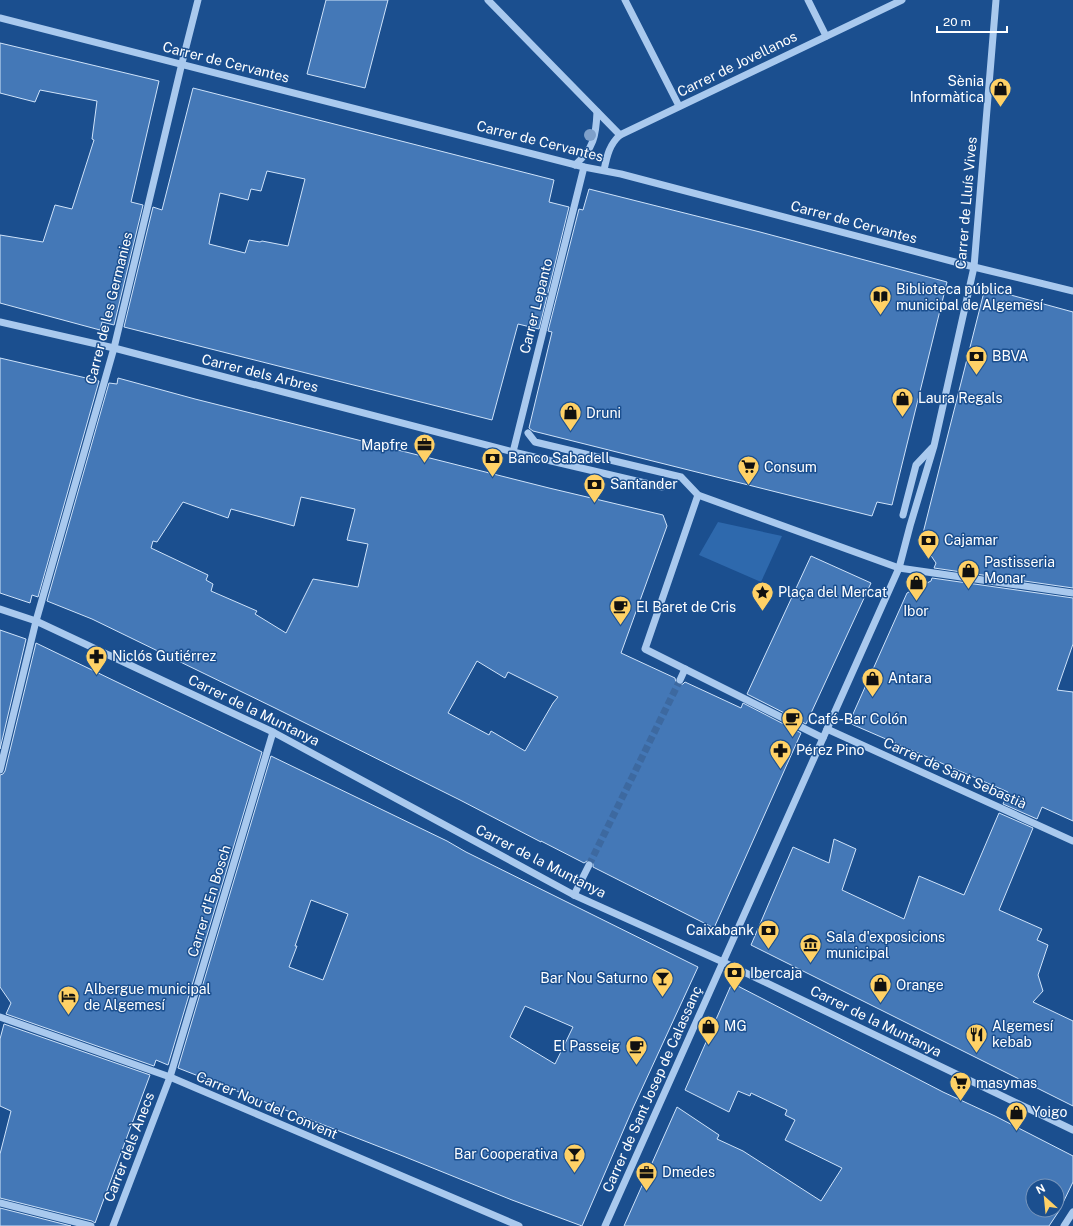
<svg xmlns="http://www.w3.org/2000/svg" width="1073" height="1226" font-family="'Public Sans',sans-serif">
<rect width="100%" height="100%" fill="#1b4f8f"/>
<polygon fill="#2e69ad" points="718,522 782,536 761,582 699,555"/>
<g fill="#4478b7" stroke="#cfe3fa" fill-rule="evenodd">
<polygon points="326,0 388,0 365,88 307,74"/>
<polygon points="0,43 159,81 131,202 143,205 114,325 102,322 100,330 0,303 0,235 43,242 55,205 72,209 94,140 92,139 97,101 40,90 35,102 0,93"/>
<path d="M 193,88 L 554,180 L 549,202 L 569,207 L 539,329 L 518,324 L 492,420 L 124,327 L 153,207 L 162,210 ZM 267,171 L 305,179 L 288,246 L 262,241 L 260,242 L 249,240 L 245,253 L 209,244 L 220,193 L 248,200 L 251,189 L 261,191 Z"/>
<polygon points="589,189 760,232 947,282 892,505 877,502 872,516 533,431 529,428 552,332 548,331 579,209 583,210"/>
<polygon points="985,288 1073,312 1073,588 934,568 936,563 921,541"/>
<polygon points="0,358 99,381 38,597 32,595 30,603 0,593"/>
<path d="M 118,378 L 195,399 L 549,488 L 663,515 L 667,526 L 621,653 L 675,678 L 676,683 L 678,685 L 683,684 L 685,682 L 741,708 L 743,703 L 801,733 L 714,928 L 593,867 L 593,863 L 591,860 L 587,861 L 584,863 L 541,841 L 541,842 L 460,800 L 275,708 L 92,619 L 47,601 L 109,383 L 117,384 ZM 301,497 L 355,509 L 347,540 L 368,544 L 358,587 L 313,579 L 286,633 L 255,614 L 257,611 L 211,591 L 213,584 L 206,580 L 208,575 L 151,548 L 153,541 L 157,542 L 183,502 L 228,518 L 231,509 L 294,526 ZM 477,661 L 505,678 L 508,672 L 558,697 L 553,703 L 525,751 L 491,731 L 489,735 L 448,713 Z"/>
<polygon points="811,556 871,583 806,724 747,694"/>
<polygon points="932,578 1073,598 1073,644 1057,690 1073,692 1073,821 1042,807 1037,819 1003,804 1008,792 849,723 907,593 931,581"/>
<polygon points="0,630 26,639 0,749"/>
<polygon points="36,643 262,752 168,1065 156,1060 154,1066 6,1014 11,1003 0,987 0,775 3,774 5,771"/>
<path d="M 271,756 L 447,841 L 466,852 L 698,967 L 633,1108 L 582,1226 L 512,1200 L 403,1156 L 178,1068 ZM 311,900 L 348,914 L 323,980 L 289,967 L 297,946 L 295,946 ZM 525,1006 L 573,1027 L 555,1064 L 510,1037 Z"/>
<polygon points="999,813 1033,828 999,910 1042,929 1037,940 1048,945 1038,975 1043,991 1033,1002 1073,1021 1073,1106 751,945 793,847 829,863 834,839 856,849 842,890 904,919 919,876 964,895"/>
<path d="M 732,983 L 943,1092 L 995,1116 L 1073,1156 L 1073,1182 L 1059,1211 L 1049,1226 L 624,1226 L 677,1107 L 719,1135 L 717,1139 L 743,1151 L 821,1201 L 842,1168 L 785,1140 L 795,1120 L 785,1115 L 787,1110 L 751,1093 L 750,1096 L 738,1091 L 729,1112 L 685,1090 ZM 1033,1186 L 1057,1186 L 1057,1210 L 1033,1210 Z"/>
<polygon points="4,1024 150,1075 95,1223 92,1221 0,1198 0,1154 11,1111 0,1106 0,1039"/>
<polygon points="0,1208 71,1226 0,1226"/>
</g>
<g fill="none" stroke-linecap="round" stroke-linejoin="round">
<polyline stroke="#3d69a0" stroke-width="7" stroke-dasharray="7 3.5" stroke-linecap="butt" points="589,865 680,680"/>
<g stroke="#a9c9ee" stroke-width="7">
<polyline points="488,0 620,135"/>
<polyline points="625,0 679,106"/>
<polyline points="808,0 826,36"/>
<polyline points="0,18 584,167 621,174 974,267 1073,291"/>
<path d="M 575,165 C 594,148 596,136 597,112"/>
<path d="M 604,170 C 607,156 609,145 620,135 L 902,0"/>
<polyline points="0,322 114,348 513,452 662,487"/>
<polyline points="528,433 535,442 681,477 698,495 899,568 1073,593"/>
<polyline points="513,452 584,167"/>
<polyline points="698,495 645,649 823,738"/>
<polyline points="903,515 916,465 932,448"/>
<polyline points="0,609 36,621 273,732 574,895 723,962 1073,1130"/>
<polyline points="680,680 685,669"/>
<polyline points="827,729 1073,841"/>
<polyline points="0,770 36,621 114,348 182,63 198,0"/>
<polyline points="574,895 589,865"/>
<polyline points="0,1017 170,1077 519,1226"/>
<polyline points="0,1203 91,1226"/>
<polyline points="113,1226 170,1077 273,732"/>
<polyline points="605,1226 899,568 910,526 934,446 974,267 996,0"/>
<polyline points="1064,1226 1073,1212"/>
</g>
</g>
<circle fill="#7ea0ca" cx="590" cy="135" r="6"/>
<defs>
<symbol id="shop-pin" viewBox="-11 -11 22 30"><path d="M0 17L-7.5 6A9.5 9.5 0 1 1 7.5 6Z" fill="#ffd166" stroke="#1b4f8f"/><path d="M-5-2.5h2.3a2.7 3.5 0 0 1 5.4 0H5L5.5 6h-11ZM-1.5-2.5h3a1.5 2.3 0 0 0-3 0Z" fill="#111"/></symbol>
<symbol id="library-pin" viewBox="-11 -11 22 30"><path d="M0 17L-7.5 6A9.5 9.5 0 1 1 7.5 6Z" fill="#ffd166" stroke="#1b4f8f"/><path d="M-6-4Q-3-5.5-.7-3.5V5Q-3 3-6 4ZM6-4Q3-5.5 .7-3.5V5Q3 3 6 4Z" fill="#111"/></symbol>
<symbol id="bank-pin" viewBox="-11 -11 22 30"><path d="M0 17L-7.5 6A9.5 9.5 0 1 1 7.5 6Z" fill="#ffd166" stroke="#1b4f8f"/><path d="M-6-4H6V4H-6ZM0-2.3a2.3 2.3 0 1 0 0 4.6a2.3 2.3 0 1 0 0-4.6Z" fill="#111"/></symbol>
<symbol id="office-pin" viewBox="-11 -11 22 30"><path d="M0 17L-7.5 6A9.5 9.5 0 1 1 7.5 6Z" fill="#ffd166" stroke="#1b4f8f"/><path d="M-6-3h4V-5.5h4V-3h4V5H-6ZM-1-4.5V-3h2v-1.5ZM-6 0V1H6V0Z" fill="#111"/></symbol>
<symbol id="supermarket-pin" viewBox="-11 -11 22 30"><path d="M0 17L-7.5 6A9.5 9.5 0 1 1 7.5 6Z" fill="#ffd166" stroke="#1b4f8f"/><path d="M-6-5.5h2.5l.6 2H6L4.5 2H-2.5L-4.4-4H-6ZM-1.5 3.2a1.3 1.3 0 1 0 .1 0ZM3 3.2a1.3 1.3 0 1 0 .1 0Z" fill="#111"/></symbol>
<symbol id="sight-pin" viewBox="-11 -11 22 30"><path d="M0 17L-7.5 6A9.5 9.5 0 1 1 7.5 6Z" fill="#ffd166" stroke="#1b4f8f"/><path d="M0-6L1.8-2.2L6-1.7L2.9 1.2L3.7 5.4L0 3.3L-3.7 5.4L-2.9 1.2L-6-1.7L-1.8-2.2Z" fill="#111"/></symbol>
<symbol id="cafe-pin" viewBox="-11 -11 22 30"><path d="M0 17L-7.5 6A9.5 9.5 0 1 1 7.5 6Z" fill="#ffd166" stroke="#1b4f8f"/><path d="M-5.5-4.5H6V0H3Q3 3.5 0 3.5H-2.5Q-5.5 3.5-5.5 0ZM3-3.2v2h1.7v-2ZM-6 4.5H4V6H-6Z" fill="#111"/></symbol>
<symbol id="pharmacy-pin" viewBox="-11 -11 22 30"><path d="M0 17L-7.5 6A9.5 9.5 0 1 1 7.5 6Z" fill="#ffd166" stroke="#1b4f8f"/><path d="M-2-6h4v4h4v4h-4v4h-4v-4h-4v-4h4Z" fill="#111"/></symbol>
<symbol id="museum-pin" viewBox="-11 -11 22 30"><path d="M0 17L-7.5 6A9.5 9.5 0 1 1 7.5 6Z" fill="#ffd166" stroke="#1b4f8f"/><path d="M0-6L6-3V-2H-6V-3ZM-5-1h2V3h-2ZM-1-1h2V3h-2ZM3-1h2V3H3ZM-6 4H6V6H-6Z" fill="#111"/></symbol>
<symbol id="bar-pin" viewBox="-11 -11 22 30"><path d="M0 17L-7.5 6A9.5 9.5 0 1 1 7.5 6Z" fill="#ffd166" stroke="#1b4f8f"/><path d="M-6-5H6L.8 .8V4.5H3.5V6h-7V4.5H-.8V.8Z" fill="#111"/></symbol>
<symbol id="hotel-pin" viewBox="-11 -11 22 30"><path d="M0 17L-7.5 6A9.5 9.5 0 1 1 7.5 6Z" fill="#ffd166" stroke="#1b4f8f"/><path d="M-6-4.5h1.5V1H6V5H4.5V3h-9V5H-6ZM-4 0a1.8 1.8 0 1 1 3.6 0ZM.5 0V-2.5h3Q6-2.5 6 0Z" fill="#111"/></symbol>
<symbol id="restaurant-pin" viewBox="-11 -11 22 30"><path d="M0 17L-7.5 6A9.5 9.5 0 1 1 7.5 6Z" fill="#ffd166" stroke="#1b4f8f"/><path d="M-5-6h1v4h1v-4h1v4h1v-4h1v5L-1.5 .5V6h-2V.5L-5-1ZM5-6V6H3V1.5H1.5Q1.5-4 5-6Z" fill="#111"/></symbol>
</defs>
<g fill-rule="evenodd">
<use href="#shop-pin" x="988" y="76" width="25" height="34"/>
<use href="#library-pin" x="868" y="284" width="25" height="34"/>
<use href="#bank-pin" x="964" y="344" width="25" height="34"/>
<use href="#shop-pin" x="890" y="386" width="25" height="34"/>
<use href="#shop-pin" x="558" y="400" width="25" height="34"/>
<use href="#office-pin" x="412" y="432" width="25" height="34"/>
<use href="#bank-pin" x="480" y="446" width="25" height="34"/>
<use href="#supermarket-pin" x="736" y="454" width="25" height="34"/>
<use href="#bank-pin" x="582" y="472" width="25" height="34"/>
<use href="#bank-pin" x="916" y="528" width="25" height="34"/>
<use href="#shop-pin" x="956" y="558" width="25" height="34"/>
<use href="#shop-pin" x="904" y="570" width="25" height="34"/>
<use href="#sight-pin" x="750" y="580" width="25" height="34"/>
<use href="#cafe-pin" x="608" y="594" width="25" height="34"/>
<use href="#pharmacy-pin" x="84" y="644" width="25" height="34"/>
<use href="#shop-pin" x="860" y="666" width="25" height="34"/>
<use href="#cafe-pin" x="780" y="706" width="25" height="34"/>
<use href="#pharmacy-pin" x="768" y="738" width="25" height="34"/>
<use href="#bank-pin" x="756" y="918" width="25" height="34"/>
<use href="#museum-pin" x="798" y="932" width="25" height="34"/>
<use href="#bank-pin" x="722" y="960" width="25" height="34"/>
<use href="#bar-pin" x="650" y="966" width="25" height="34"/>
<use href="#shop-pin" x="868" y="972" width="25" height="34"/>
<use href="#hotel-pin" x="56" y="984" width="25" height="34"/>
<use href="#shop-pin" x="696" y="1014" width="25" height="34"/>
<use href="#restaurant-pin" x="964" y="1022" width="25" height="34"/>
<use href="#cafe-pin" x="624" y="1034" width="25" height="34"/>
<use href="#supermarket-pin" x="948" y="1070" width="25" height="34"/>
<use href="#shop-pin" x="1004" y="1100" width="25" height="34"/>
<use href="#bar-pin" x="562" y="1142" width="25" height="34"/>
<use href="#office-pin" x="634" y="1160" width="25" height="34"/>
</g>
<g text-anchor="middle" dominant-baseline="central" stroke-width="3" stroke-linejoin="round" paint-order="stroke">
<g font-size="14" fill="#fff" stroke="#1b4f8f">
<text transform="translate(226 62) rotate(14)">Carrer de Cervantes</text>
<text transform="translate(737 64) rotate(-26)">Carrer de Jovellanos</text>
<text transform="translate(540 141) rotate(14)">Carrer de Cervantes</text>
<text transform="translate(966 203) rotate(-85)">Carrer de Lluís Vives</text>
<text transform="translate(854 222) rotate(15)">Carrer de Cervantes</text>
<text transform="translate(536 306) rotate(-76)">Carrer Lepanto</text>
<text transform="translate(109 308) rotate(-76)">Carrer de les Germanies</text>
<text transform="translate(260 373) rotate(14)">Carrer dels Arbres</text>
<text transform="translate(254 710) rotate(26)">Carrer de la Muntanya</text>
<text transform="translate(955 773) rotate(24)">Carrer de Sant Sebastià</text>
<text transform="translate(541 861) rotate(27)">Carrer de la Muntanya</text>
<text transform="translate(209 901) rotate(-73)">Carrer d'En Bosch</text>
<text transform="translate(876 1021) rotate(26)">Carrer de la Muntanya</text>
<text transform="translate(652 1089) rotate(-66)">Carrer de Sant Josep de Calassanç</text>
<text transform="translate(267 1105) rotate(23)">Carrer Nou del Convent</text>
<text transform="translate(129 1147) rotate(-69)">Carrer dels Ànecs</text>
</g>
<g font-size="14" fill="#fff" stroke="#1b4f8f" text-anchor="start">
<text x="984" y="81" text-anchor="end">Sènia<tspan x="984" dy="16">Informàtica</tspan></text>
<text x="896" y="289">Biblioteca pública<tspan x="896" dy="16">municipal de Algemesí</tspan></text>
<text x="992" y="356">BBVA</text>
<text x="918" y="398">Laura Regals</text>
<text x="586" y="413">Druni</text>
<text x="408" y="445" text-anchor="end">Mapfre</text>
<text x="508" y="458">Banco Sabadell</text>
<text x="764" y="467">Consum</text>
<text x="610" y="484">Santander</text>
<text x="944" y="540">Cajamar</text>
<text x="984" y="562">Pastisseria<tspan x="984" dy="16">Monar</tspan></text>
<text x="778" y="592">Plaça del Mercat</text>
<text x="636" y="607">El Baret de Cris</text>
<text x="916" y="611" text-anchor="middle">Ibor</text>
<text x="112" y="656">Niclós Gutiérrez</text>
<text x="888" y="678">Antara</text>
<text x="808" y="719">Café-Bar Colón</text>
<text x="796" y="750">Pérez Pino</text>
<text x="754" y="930" text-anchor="end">Caixabank</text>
<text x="826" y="937">Sala d'exposicions<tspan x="826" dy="16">municipal</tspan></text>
<text x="750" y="973">Ibercaja</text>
<text x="648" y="978" text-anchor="end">Bar Nou Saturno</text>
<text x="896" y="985">Orange</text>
<text x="84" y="989">Albergue municipal<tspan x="84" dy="16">de Algemesí</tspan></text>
<text x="724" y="1026">MG</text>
<text x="992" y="1026">Algemesí<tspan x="992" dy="16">kebab</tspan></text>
<text x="620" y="1046" text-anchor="end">El Passeig</text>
<text x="976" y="1083">masymas</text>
<text x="1032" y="1112">Yoigo</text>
<text x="558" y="1154" text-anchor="end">Bar Cooperativa</text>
<text x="662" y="1172">Dmedes</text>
</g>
</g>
<g transform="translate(1045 1198) rotate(333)"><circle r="19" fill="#1b4f8f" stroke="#7695bc"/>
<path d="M0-3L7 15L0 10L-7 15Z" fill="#ffd166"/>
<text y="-6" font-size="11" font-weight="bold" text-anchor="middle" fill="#ffffff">N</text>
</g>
<path d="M937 26v6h70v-6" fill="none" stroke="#ffffff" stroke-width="2"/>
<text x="943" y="26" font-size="12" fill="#ffffff" stroke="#1b4f8f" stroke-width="3" paint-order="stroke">20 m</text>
</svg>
